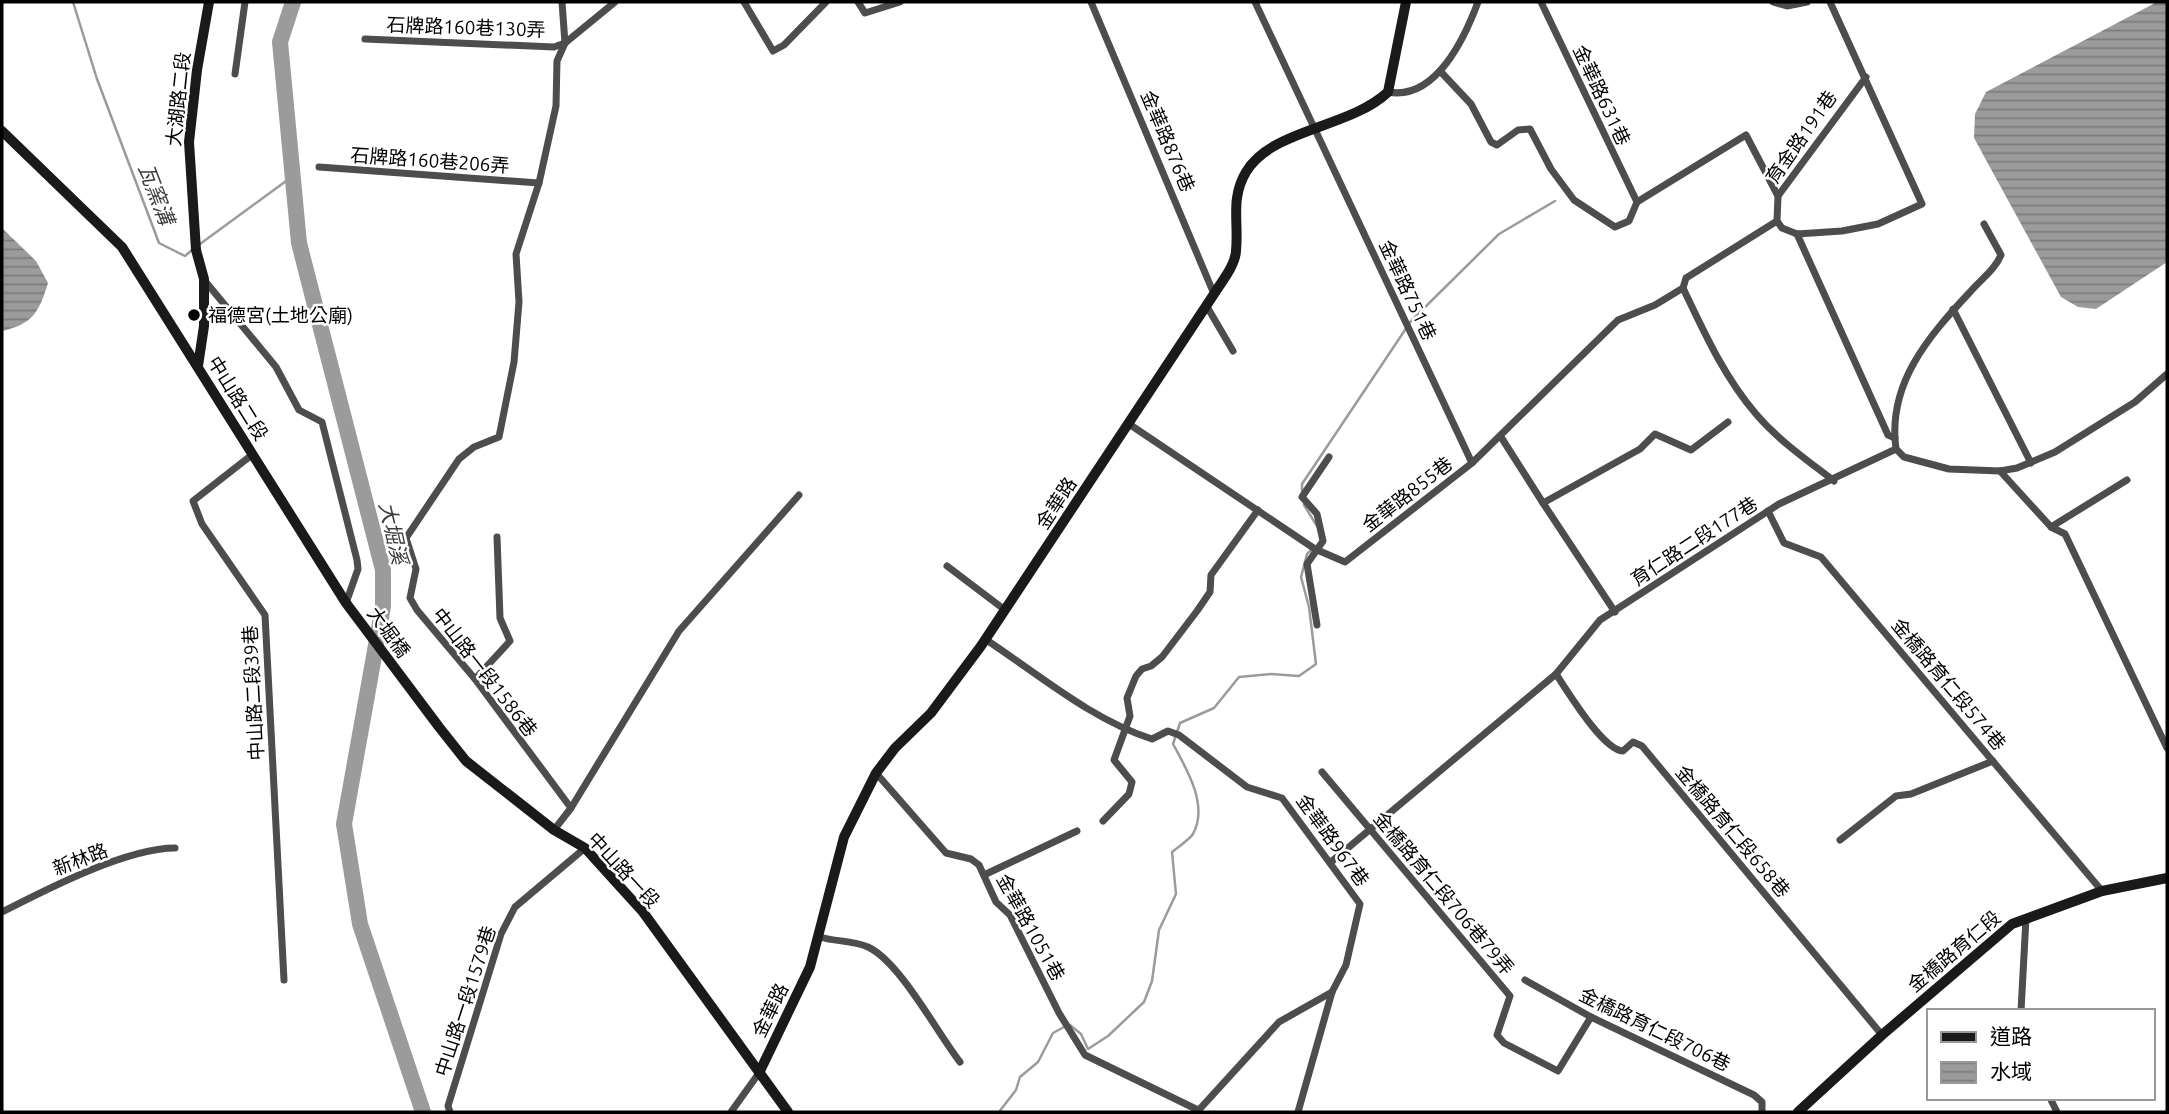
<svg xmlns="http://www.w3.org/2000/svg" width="2169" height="1114" font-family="Ubuntu,'Noto Sans TC',sans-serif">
<defs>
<pattern id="water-rules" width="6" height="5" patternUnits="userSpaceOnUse" patternTransform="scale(1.75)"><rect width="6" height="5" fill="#9b9b9b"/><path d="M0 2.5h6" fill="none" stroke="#7c7c7c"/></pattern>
</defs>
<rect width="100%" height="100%" fill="#fff"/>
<g fill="url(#water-rules)">
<polygon points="2157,2 2167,2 2167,262 2096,309 2078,307 2061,297 1974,138 1975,114 1986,92"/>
<path d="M 2,228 L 36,261 L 48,283 C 39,312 33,324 2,331 Z"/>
</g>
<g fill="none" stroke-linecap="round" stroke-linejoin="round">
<g stroke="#9b9b9b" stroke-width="2.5">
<polyline points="73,2 97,79 159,243 185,256 192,250"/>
<polyline points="200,244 293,176"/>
<polyline points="1302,492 1302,484 1411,321 1499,234 1555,201"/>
<polyline points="1304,505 1317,526"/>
<path d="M 1070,1025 L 1081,1034 L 1088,1049 L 1108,1036 L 1144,1002 L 1152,981 L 1159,930 L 1176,894 L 1172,852 C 1178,847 1189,840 1193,834 C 1209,805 1186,768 1173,744 L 1180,723 L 1214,708 L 1239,677 L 1271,674 L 1299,676 L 1316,664 L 1309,607 L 1301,577 L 1307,554 L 1313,548"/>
<polyline points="999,1112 1016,1090 1020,1077 1038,1062 1053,1033 1064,1027"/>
</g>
<polyline stroke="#9b9b9b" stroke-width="16" points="293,2 280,42 299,243 383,570 383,606 344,824 360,924 423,1112"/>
<g stroke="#4d4d4d" stroke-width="7">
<polyline points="744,2 773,51 784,45 826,2"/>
<polyline points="858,2 865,13 900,2"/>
<polyline points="1091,2 1214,294"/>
<polyline points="1255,2 1472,463"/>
<polyline points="1541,2 1637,202"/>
<polyline points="1773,2 1787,6 1807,2"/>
<polyline points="1830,2 1922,204 1878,224 1842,231 1797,234 1782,228 1777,221 1778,196 1866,77"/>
<polyline points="365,39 554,47 565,43 615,2"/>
<polyline points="1440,71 1471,104 1491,142 1497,145 1518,130 1530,129 1551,169 1574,200 1615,227 1629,221 1637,202"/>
<polyline points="235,74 245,2"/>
<path d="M 1388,92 C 1436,101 1465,37 1478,2"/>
<polyline points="319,167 539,183"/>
<polyline points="1637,202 1746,135 1778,196"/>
<path d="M 1777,221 L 1686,278 L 1683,288 C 1704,332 1724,377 1756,414 C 1778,440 1807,460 1834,481"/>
<polyline points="1797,234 1888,435 1895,438"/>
<polyline points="205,281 276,367 299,410 322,422 357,560 358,569 346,603"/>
<polyline points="1206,305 1233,351"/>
<polyline points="1953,309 2031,463"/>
<polyline points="1129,424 1315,549 1345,562 1472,463 1618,320 1655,305 1683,288"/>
<polyline points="1501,437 1543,503"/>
<polyline points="1896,449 1904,457 1949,469 2000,471 2017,468 2055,452 2135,402 2167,374"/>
<polyline points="253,454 193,501 202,524 265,615 284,980"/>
<polyline points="2000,471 2051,527 2065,534 2167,748"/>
<polyline points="1768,511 1784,543 1821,557 2102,891"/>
<polyline points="2051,527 2127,480"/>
<polyline points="947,566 1005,610"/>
<polyline points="1615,612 1543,503 1640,449 1655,434 1691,450 1728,422"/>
<polyline points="1317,625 1307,564 1323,541 1317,514 1302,497 1329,457"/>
<path d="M 985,639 C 1038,674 1092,720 1152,739 L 1168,731 L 1179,735 L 1247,787 L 1282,798 L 1360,904 L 1346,965 L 1332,992 L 1298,1112"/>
<path d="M 1556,674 C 1568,692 1603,750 1623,751 L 1633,742 L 1642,746 L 1882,1035"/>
<polyline points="475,679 510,641 500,618 497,537"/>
<polyline points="1322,772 1510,996 1497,1035 1504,1043 1558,1071 1591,1017"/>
<polyline points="876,773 946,853 971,859 979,865 996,902 1010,915 1059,1013 1085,1055 1198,1110"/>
<polyline points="571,808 679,631 799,495"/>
<polyline points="1103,821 1129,794 1132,782 1114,760 1130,716 1127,698 1136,676 1142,669 1151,666 1162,657 1197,611 1210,592 1211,575 1258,510"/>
<polyline points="554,830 571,808 475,679 417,610 410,598 416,569 406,538 459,459 474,447 499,437 514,362 519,302 516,254 539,183 556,106 557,61 565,43 562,2"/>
<polyline points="1840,840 1896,796 1911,794 1993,761"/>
<path d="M 1331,862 L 1556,674 L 1600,620 L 1779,504 L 1896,449 C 1887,384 1928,337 1970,292 C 1981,279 1994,271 2001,255 L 1984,224"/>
<polyline points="984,875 1077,831"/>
<path d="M 2,912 C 45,890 126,848 175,848"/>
<path d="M 820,937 C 836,942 852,940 868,947 C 900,962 936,1031 960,1062"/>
<polyline points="1525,980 1591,1017 1754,1095 1762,1102 1762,1112"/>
<polyline points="2021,1011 2026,918"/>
<polyline points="2050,1098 2057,1112"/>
<polyline points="450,1112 448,1106 501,934 515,907 585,848"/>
<polyline points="731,1112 759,1073"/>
<polyline points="1197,1112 1279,1022 1332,992"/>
</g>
<g stroke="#1a1a1a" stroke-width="10">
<polyline points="2,131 122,247 346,603 439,727 466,761 554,830 585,848 613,879 643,912 788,1112"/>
<polyline points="198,366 204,326 204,279 196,250 189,142 197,70 209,2"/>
<path d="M 759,1073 L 810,967 L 844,837 L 876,773 L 895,748 L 931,713 L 981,646 L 1214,294 C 1222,281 1235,266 1236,251 C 1239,222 1230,199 1246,172 C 1271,129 1350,128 1388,92 L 1406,2"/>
<polyline points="1798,1112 1882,1035 2012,924 2102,891 2167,878"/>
</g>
</g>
<circle fill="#000" stroke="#fff" stroke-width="2.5" cx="194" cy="315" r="7"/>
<g text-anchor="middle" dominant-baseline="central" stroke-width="5" stroke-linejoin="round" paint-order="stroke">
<g font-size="19" fill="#000" stroke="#fff">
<text transform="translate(466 27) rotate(2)">石牌路160巷130弄</text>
<text transform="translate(1602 95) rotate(65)">金華路631巷</text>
<text transform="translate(178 99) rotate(-84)">大湖路二段</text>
<text transform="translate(1801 137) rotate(-55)">育金路191巷</text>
<text transform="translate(1168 141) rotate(67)">金華路876巷</text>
<text transform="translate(430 160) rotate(4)">石牌路160巷206弄</text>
<text transform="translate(1408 290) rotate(65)">金華路751巷</text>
<text transform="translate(238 398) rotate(58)">中山路二段</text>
<text transform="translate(1407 494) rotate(-38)">金華路855巷</text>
<text transform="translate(1056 503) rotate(-57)">金華路</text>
<text transform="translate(1694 541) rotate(-33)">育仁路二段177巷</text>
<text transform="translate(389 632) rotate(54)">大堀橋</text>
<text transform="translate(485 672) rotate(52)">中山路一段1586巷</text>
<text transform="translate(1949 684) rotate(50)">金橋路育仁段574巷</text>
<text transform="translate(253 693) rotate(-93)">中山路二段39巷</text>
<text transform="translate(1733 831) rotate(50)">金橋路育仁段658巷</text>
<text transform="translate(1333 840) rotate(54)">金華路967巷</text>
<text transform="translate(80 859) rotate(-21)">新林路</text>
<text transform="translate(624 870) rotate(47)">中山路一段</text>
<text transform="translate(1444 893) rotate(50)">金橋路育仁段706巷79弄</text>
<text transform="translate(1031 927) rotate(61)">金華路1051巷</text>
<text transform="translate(1954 951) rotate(-40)">金橋路育仁段</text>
<text transform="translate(465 1001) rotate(-72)">中山路一段1579巷</text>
<text transform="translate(770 1010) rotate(-64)">金華路</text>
<text transform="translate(1655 1029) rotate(26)">金橋路育仁段706巷</text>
</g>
<g font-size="19" fill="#000" stroke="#fff" text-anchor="start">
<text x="208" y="315">福德宮(土地公廟)</text>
</g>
<g font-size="21" font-style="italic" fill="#3c3c3c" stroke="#fff">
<text transform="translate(157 194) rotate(69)">瓦窯溝</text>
<text transform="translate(394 533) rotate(77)">大堀溪</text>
</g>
</g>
<rect width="2169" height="1114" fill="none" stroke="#000000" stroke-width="7"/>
<rect x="1927" y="1009" width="228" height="91" fill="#ffffff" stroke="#999999" stroke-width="2"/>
<rect x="1941" y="1032" width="35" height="10" fill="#1a1a1a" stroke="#999999" stroke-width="2"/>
<text x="1990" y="1044" font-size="21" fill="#000000">道路</text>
<rect x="1941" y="1062" width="35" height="21" fill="url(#water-rules)" stroke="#999999" stroke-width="2"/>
<text x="1990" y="1079" font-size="21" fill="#000000">水域</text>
</svg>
